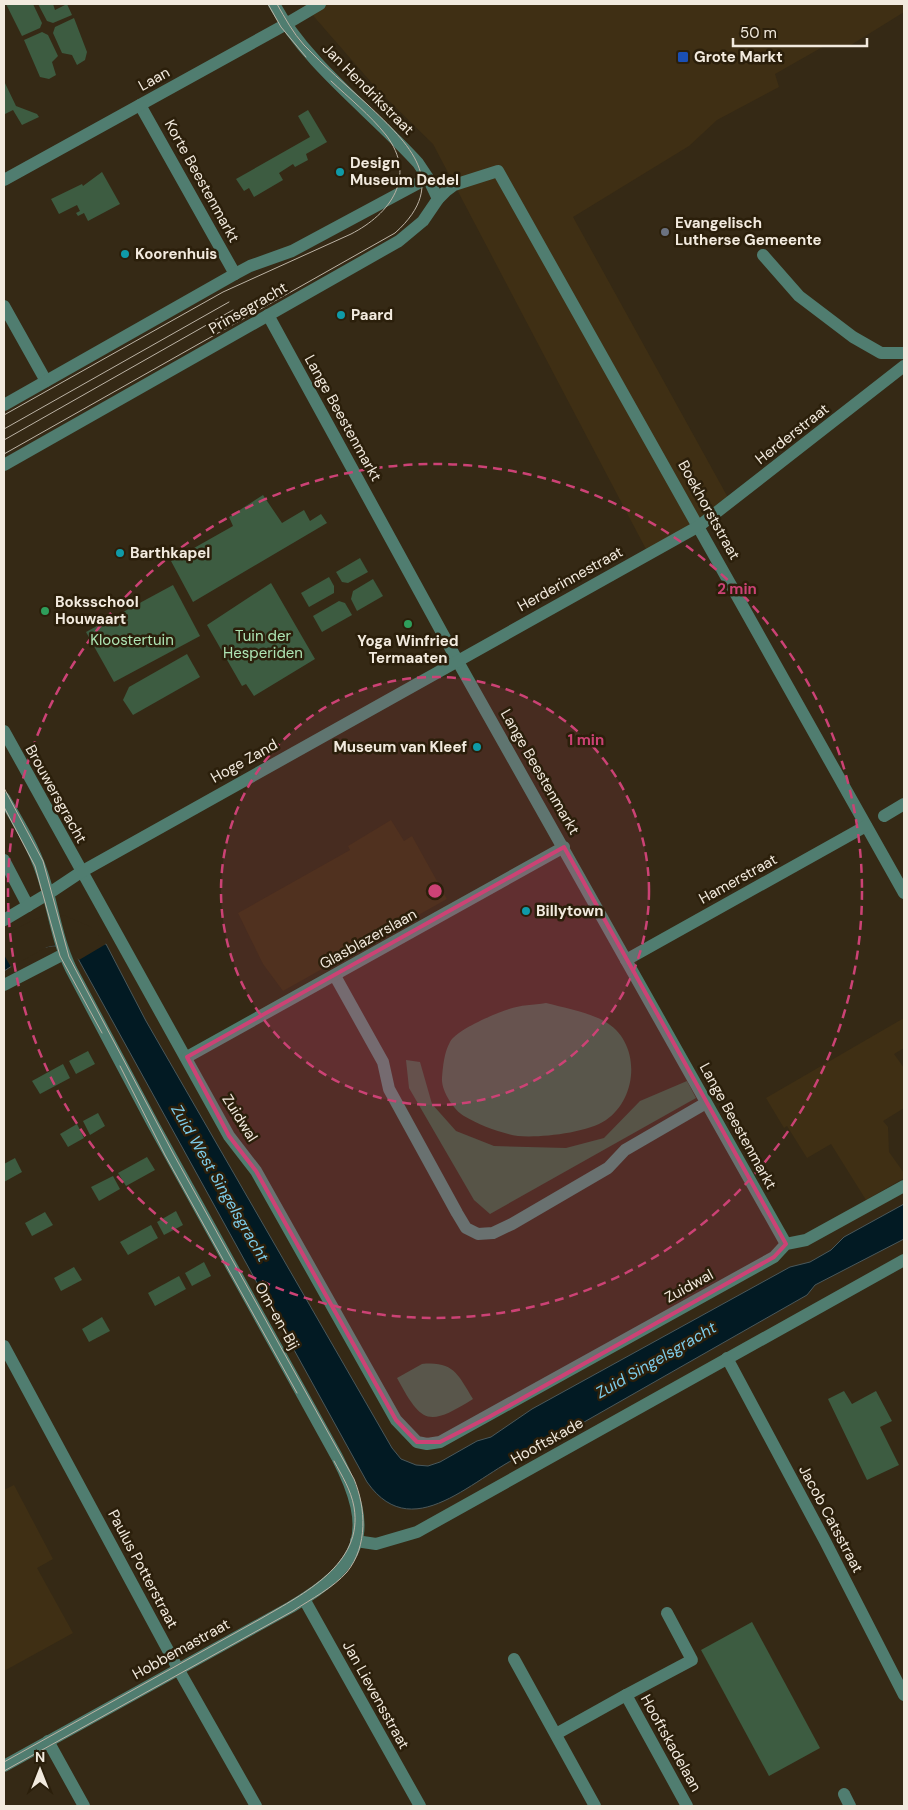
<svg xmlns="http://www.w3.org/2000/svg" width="908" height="1810" font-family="'DM Sans',sans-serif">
<rect width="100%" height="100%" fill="#352915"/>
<g fill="#3f2f14">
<polygon points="303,4 904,4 904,12 851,45 826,45 775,74 779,87 717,120 689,146 573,217 731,503 648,553 433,144 377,89"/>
<polygon points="391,820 404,841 412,836 447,899 283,991 263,964 238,913 350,850 348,846"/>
<polygon points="904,1018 904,1048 894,1054 904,1068 904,1108 883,1121 888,1127 889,1152 904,1173 904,1178 866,1200 831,1144 807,1158 787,1126 784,1128 766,1098"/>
<polygon points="14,1485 53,1559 37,1568 73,1633 4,1671 4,1490"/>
</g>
<g fill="#3d5c41">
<polygon points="6,4 33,4 42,23 40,28 22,36"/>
<polygon points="38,4 53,4 55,10 67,4 72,15 53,23 47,21"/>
<polygon points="74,18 87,52 85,60 77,65 72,55 62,53 53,33 55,27"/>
<polygon points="42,32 48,35 58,56 52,62 56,75 49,79 40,77 24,40"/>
<polygon points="4,81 16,106 37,114 39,117 22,125 13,110 5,114"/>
<polygon points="308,110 327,142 306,154 308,160 295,167 293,164 279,173 283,180 254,197 249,188 244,191 236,179 310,137 298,116"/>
<polygon points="102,172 120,204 88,221 84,213 78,216 76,213 80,211 77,205 59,214 51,199 82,184 83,186"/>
<polygon points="263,495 282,523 304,510 310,521 321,514 327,523 193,602 171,561 233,526 229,517"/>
<polygon points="360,558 368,572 348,583 342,582 336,572"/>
<polygon points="329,577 334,586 334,593 309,607 301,593"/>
<polygon points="373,579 383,596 357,611 351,599 353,591"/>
<polygon points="271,583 315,659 254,696 246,684 242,686 207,625"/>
<polygon points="173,585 200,636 114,682 86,632"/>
<polygon points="339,601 345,603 352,615 322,632 313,616"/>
<polygon points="187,654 200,677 133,715 123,700 129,687"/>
<path d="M 546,1003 C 565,1008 587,1012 604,1021 C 641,1041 639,1097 606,1120 C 587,1133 540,1138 518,1136 C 500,1133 479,1125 464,1116 C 454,1110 441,1091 442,1078 C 443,1066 444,1053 450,1042 C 456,1030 496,1013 509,1009 C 520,1005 534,1005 546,1003 Z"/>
<polygon points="88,1051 95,1064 76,1074 69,1061"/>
<polygon points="63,1064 70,1078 40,1094 32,1081"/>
<polygon points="98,1113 105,1126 90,1135 83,1121"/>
<polygon points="77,1124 84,1138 68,1147 60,1134"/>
<polygon points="147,1157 155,1170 126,1186 118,1173"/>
<polygon points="15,1158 22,1172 4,1182 4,1164"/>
<polygon points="113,1176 120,1189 99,1201 91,1187"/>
<polygon points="176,1211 183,1225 164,1235 157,1222"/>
<polygon points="45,1212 53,1225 32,1236 25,1223"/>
<polygon points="151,1225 158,1238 128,1255 120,1242"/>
<polygon points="204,1262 211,1276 192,1286 185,1273"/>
<polygon points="74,1267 82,1280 61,1291 54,1278"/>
<polygon points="179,1276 186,1289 155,1306 148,1293"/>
<polygon points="102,1317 110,1331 89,1342 82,1329"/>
<path d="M 422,1364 C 454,1361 458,1375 473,1399 C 428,1427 422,1424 397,1378 Z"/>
<polygon points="844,1391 852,1404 876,1391 892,1421 880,1427 899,1465 867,1480 828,1399"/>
<polygon points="752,1622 820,1748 769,1776 701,1650"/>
</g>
<polygon fill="#3a593d" points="406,1060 420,1062 432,1104 456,1131 494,1146 566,1148 604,1138 640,1101 687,1081 696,1098 490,1214 474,1200 409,1088"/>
<path fill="#021a23" stroke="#4a585b" d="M 4,936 L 106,944 L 146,1021 L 392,1448 L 401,1459 L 416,1465 L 428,1466 L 440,1462 L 477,1441 L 491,1437 L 532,1409 L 790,1267 L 810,1262 L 831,1250 L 844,1237 L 904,1204 L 904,1239 L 815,1285 L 807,1295 L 535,1450 C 482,1466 416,1552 367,1482 L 76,955 C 52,932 26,958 4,971 Z"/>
<polygon fill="#352915" points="63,915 91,927 106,944 79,960 65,948 56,945 47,947 11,967 4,955 4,935 33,920 45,916"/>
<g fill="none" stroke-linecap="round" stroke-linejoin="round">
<g stroke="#507d70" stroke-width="12">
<path d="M 274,4 C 307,65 371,111 418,163 L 428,178 L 438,199"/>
<polyline points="140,105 235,274"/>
<polyline points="4,180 281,27 320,4"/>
<polyline points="763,255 799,296 853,337 881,353 904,353"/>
<polyline points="4,306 46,381"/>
<polyline points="268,315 457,660 786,1244"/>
<polyline points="4,405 235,274 250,266 292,251 428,178"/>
<polyline points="4,465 399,241 423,221 438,199 446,191 454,185 498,171 904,893"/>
<polyline points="4,731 229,1136 256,1171 396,1420 417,1442 427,1444 440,1442 774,1257 786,1244 806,1240 904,1186"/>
<path d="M 4,798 C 18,822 33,846 42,873 C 53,905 56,938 71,969 L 153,1124 L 337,1457 C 376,1533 363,1564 291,1607 L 4,1766"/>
<polyline points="884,816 904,804"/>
<polyline points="4,860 28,906"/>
<polyline points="4,920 51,892 81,872 699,526 904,366"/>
<polyline points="626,960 866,826"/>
<polyline points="335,976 383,1062 389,1089 457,1213 466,1228 478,1234 493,1233 512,1224 608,1168 625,1150 706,1103"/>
<polyline points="4,985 64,954"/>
<polyline points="187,1057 564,847"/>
<polyline points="4,1346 176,1665 256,1806"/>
<polyline points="727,1358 825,1541 904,1695"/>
<polyline points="356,1541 376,1544 417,1532 904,1260"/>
<polyline points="304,1599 420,1806"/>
<polyline points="514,1659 595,1806"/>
<polyline points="626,1695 692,1660 667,1613"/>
<polyline points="556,1734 626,1695 687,1806"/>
<polyline points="48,1741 84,1806"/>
<polyline points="844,1794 850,1806"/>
</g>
<g stroke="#bcb3a5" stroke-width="1">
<polyline points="268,4 281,27 306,57"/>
<path d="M 4,415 L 223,292 L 351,234 C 390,214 418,177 386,135 C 370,115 349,98 331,81"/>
<polyline points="4,429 229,302"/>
<polyline points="4,440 233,310"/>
<path d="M 4,454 L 395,233 C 451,183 409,144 368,105 C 347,86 324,66 304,45 C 293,33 285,18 277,4"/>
<path d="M 4,788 L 43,861 L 69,957 L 174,1155 L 354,1479 C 366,1508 368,1546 347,1572 C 333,1588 311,1599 293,1611 L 4,1771"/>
<polyline points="4,807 35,866 60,956 102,1033"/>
<polyline points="120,1066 165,1155 297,1393"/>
<path d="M 4,1762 L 262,1618 C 303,1594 364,1564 354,1507 C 351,1490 342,1476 334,1461"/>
</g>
</g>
<path fill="#cc4275" fill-opacity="0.2" stroke="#cc4275" stroke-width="4" stroke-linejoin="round" d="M 564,847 L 786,1244 L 774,1257 L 489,1417 L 440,1442 L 417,1442 L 396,1420 L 256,1171 L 229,1136 L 187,1057 Z"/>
<circle cx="435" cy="891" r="214" fill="#cc4275" fill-opacity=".12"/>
<g fill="none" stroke="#cc4275" stroke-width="2.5" stroke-dasharray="9 6">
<circle cx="435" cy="891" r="214"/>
<circle cx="435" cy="891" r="427"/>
</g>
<rect fill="#1a4fb4" stroke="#2b1f0b" stroke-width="2" x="677" y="51" width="12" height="12" rx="2.5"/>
<g fill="#0f9aa8" stroke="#2b1f0b" stroke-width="2">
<circle cx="340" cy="172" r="5"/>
<circle cx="125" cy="254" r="5"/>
<circle cx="341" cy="315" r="5"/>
<circle cx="120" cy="553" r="5"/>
<circle cx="477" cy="747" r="5"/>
<circle cx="526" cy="911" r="5"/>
</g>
<circle fill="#6b7280" stroke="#2b1f0b" stroke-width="2" cx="665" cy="232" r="5"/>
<g fill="#2e9e5b" stroke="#2b1f0b" stroke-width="2">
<circle cx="45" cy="611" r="5"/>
<circle cx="408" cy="624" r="5"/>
</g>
<g text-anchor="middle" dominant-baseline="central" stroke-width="5" stroke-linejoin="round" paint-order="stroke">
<g font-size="15" font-weight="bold" fill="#f2eade" stroke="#2b1f0b" text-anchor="start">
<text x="694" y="57">Grote Markt</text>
<text x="350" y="163">Design<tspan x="350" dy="17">Museum Dedel</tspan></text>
<text x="675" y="223">Evangelisch<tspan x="675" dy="17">Lutherse Gemeente</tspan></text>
<text x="135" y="254">Koorenhuis</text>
<text x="351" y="315">Paard</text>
<text x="130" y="553">Barthkapel</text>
<text x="55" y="602">Boksschool<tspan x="55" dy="17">Houwaart</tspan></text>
<text x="408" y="641" text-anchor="middle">Yoga Winfried<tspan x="408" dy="17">Termaaten</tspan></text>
<text x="467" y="747" text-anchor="end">Museum van Kleef</text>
<text x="536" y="911">Billytown</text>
</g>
<g font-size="15" fill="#f2eade" stroke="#2b1f0b">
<text transform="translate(154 79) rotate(-29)">Laan</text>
<text transform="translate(368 89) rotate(45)">Jan Hendrikstraat</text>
<text transform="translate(202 181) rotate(61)">Korte Beestenmarkt</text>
<text transform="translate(248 308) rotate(-30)">Prinsegracht</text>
<text transform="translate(343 418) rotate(61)">Lange Beestenmarkt</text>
<text transform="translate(792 434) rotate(-38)">Herderstraat</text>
<text transform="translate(709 510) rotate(61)">Boekhorststraat</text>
<text transform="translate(570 579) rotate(-29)">Herderinnestraat</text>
<text transform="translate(244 761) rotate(-29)">Hoge Zand</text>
<text transform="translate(540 772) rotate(60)">Lange Beestenmarkt</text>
<text transform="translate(56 794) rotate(61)">Brouwersgracht</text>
<text transform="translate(738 879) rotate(-29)">Hamerstraat</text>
<text transform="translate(368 939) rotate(-29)">Glasblazerslaan</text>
<text transform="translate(240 1118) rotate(58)">Zuidwal</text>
<text transform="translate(738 1126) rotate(61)">Lange Beestenmarkt</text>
<text transform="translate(689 1286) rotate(-29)">Zuidwal</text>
<text transform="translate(277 1316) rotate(61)">Om-en-Bij</text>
<text transform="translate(547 1441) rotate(-29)">Hooftskade</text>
<text transform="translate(831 1519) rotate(62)">Jacob Catsstraat</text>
<text transform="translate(143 1569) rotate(62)">Paulus Potterstraat</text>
<text transform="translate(181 1649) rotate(-29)">Hobbemastraat</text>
<text transform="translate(376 1695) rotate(61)">Jan Lievensstraat</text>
<text transform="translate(671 1743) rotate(61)">Hooftskadelaan</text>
</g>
<g font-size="15" fill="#aee5b4" stroke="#2b1f0b">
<text x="263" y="636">Tuin der<tspan x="263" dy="17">Hesperiden</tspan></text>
<text x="132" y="640">Kloostertuin</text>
</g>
<g font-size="16" font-style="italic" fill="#7dccea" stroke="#2b1f0b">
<text transform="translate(220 1183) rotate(60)">Zuid West Singelsgracht</text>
<text transform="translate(656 1360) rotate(-30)">Zuid Singelsgracht</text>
</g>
</g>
<circle cx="435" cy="891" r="8" fill="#cc4275" stroke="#2b1f0b" stroke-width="2.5"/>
<g font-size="15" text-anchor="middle" font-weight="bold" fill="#cc4275" stroke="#2b1f0b" stroke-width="5" stroke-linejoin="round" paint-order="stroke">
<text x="737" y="594">2 min</text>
<text x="586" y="745">1 min</text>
</g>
<rect width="908" height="1810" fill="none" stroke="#f2eade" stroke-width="10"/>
<g transform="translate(40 1770)" stroke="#2b1f0b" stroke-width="4" paint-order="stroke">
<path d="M0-4L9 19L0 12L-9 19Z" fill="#f2eade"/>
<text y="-8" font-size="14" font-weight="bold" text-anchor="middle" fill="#f2eade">N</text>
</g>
<path d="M733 38v8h134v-8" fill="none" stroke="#f2eade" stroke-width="2.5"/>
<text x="740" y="38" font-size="15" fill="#f2eade" stroke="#2b1f0b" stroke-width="4" paint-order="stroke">50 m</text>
</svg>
